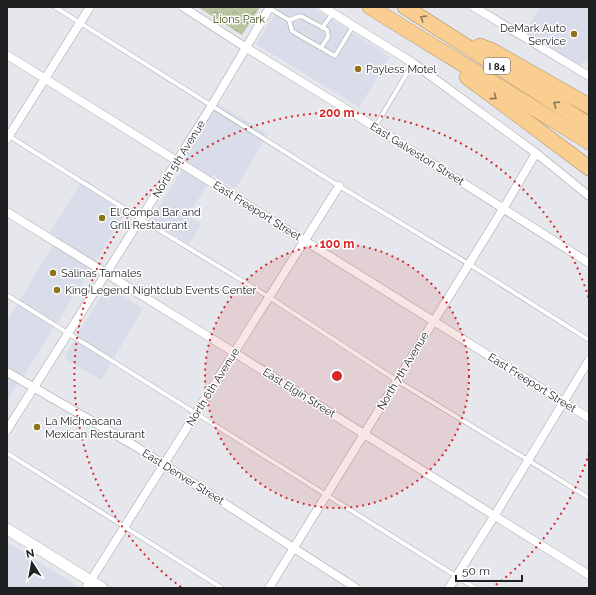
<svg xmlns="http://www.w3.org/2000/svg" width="596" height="595" font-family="Raleway,sans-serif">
<defs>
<pattern id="park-crowns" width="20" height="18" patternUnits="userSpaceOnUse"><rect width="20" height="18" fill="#b9c6a1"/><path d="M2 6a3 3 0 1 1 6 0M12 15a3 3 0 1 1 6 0" fill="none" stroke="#9faa8a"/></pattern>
</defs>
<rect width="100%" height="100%" fill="#e5e7ec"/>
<g fill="#d9dce9">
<polygon points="279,7 312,7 390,57 359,107 256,44"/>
<polygon points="540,7 589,7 588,60 583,64 577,65 523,35"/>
<polygon points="218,104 268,134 235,189 213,175 188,216 201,224 189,244 150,220 180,173 185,157"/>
<polygon points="83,179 129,208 7,402 7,321 58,237 50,232"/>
<polygon points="107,286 143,309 101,380 64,358"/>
<polygon points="7,542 77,586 76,588 7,588"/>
</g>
<polygon fill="url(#park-crowns)" points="198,7 260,7 242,35"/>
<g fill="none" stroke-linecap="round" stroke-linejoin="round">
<defs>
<g id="lane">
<polyline points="55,7 339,186 469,264 589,340"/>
<polyline points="269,8 289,20 292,31 335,56 353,26"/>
<polyline points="289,20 301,16 327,30 328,37 321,48"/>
<polyline points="322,28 333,13"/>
<polyline points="375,127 413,63"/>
<polyline points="9,136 141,219 269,297 396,380 528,460 589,498"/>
<polyline points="7,295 475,588"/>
<polyline points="7,453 222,588"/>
</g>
<g id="street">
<polyline points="183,7 245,47 359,117 589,263"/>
<polyline points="323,7 413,63 536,153 589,196"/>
<polyline points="474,7 589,76"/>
<polyline points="7,55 589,418"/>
<polyline points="7,139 90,7"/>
<polyline points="7,212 235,353 589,575"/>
<polyline points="7,372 135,446 356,588"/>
<polyline points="7,430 177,161 212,105 270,7"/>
<polyline points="86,588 339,186"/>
<polyline points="269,588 503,209 536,153"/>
<polyline points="449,588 495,515 589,360"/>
</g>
<polyline id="secondary" points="7,529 102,588"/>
<g id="highway">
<polyline points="370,7 589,142"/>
<polyline points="405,7 589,125"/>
<polyline points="480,46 491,50 589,106"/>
<polyline points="467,77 589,168"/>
</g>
</defs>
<use href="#lane" stroke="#a1a2a7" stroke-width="5"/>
<use href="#street" stroke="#a1a2a7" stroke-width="9"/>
<use href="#secondary" stroke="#a1a2a7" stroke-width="12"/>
<use href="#highway" stroke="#ad916a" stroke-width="16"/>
<use href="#lane" stroke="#fff" stroke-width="4"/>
<use href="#street" stroke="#fff" stroke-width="8"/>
<use href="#secondary" stroke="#fff" stroke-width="11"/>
<use href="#highway" stroke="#f9ce90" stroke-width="15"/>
</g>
<defs><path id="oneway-chevron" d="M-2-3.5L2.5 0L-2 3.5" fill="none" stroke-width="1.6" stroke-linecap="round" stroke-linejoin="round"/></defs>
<g stroke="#8c7759">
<use href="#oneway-chevron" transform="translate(423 18) rotate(-148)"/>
<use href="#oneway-chevron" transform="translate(494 97) rotate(36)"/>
<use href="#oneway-chevron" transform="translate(556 104) rotate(-147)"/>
</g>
<circle cx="337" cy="376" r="132" fill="#d62828" fill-opacity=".12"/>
<g fill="none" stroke="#d62828" stroke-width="2" stroke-dasharray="2 4">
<circle cx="337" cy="376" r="132"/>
<path d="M589 453A263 263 0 0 1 493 587M181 587A263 263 0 1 1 589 299"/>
</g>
<g fill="#8d7419" stroke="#fff" stroke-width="1.5">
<circle cx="574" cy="34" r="4"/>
<circle cx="358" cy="69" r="4"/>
<circle cx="102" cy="218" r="4"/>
<circle cx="53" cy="273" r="4"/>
<circle cx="57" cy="290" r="4"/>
<circle cx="37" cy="427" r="4"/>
</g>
<g text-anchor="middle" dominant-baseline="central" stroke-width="3" stroke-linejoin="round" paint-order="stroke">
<rect fill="#fff" stroke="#626364" stroke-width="1" x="484" y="58" width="26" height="16" rx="3"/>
<g font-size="10" font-weight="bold" fill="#1f2022">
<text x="497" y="66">I 84</text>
</g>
<g font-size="11" fill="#3e4e13" stroke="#fff">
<text x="239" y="19">Lions Park</text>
</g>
<g font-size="11" fill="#1f2022" stroke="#fff" text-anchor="start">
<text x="566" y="28" text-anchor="end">DeMark Auto<tspan x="566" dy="13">Service</tspan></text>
<text x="366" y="69">Payless Motel</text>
<text x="110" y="212">El Compa Bar and<tspan x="110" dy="13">Grill Restaurant</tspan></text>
<text x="61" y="273">Salinas Tamales</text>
<text x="65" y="290">King Legend Nightclub Events Center</text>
<text x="45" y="421">La Michoacana<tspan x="45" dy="13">Mexican Restaurant</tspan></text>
</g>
<g font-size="11" fill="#1f2022" stroke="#fff">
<text transform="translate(417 154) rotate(32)">East Galveston Street</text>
<text transform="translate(179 159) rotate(-58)">North 5th Avenue</text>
<text transform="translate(257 211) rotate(32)">East Freeport Street</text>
<text transform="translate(403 371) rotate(-59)">North 7th Avenue</text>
<text transform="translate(532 383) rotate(32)">East Freeport Street</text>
<text transform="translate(213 387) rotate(-58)">North 6th Avenue</text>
<text transform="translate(299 393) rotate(32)">East Elgin Street</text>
<text transform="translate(183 477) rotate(32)">East Denver Street</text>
</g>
</g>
<circle cx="337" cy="376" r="6" fill="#d62828" stroke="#fff" stroke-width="2"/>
<g font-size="12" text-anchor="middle" font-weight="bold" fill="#d62828" stroke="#fff" stroke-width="3" stroke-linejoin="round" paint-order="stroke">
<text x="337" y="117">200 m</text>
<text x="337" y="248">100 m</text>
</g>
<rect width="596" height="595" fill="none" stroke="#1f2022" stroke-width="16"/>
<g transform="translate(32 563) rotate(349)" stroke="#ffffff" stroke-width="3" paint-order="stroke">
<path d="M0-3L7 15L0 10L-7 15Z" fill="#1f2022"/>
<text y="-6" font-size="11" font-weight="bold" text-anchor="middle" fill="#1f2022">N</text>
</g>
<path d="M456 575v6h66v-6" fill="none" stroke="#1f2022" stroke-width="2"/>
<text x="462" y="575" font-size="12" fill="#1f2022" stroke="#ffffff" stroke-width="3" paint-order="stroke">50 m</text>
</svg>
